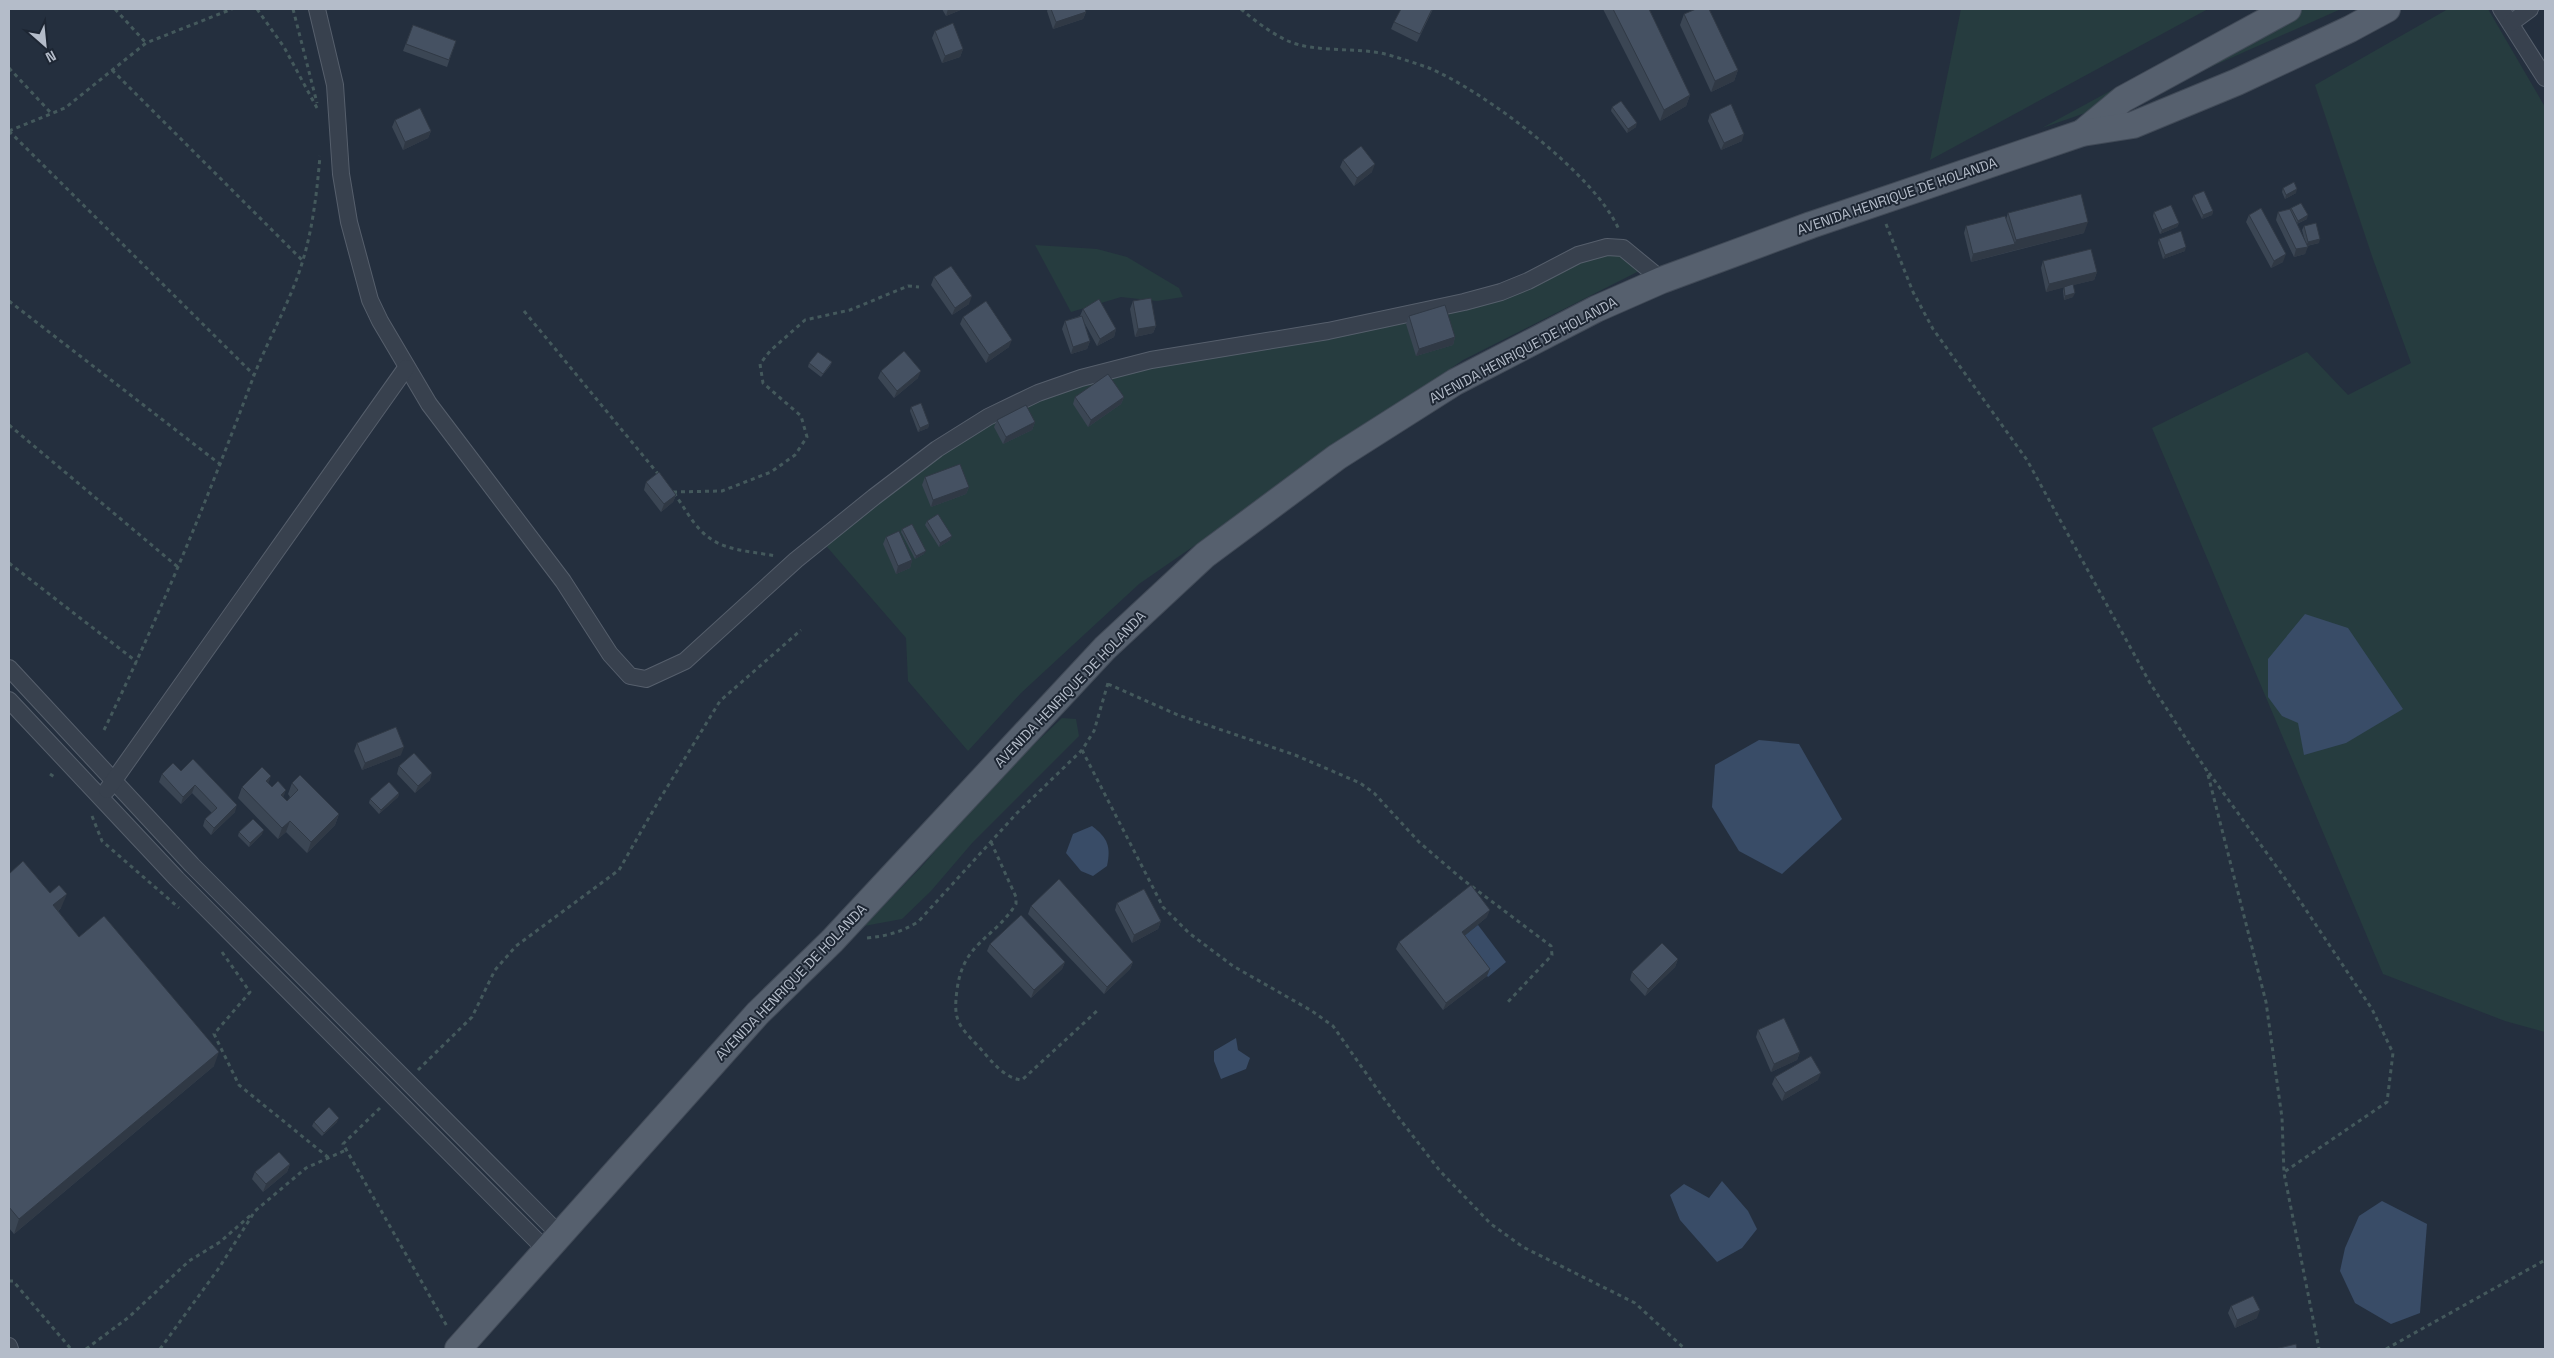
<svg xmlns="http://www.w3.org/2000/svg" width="2554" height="1358" font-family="'Space Grotesk',sans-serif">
<rect width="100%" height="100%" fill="#242f3e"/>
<g fill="#263c3f">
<polygon points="1961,9 2208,9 1930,160"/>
<polygon points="2261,9 2341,9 2186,78 2042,128"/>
<polygon points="2448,9 2488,9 2545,107 2545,1032 2505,1021 2383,974 2152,428 2307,352 2348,395 2411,363 2373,259 2315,85"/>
<polygon points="1035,245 1097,249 1127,257 1179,288 1183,297 1157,301 1121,297 1071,312"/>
<polygon points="1623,248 1647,267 1463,360 1139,584 1021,693 968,751 908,681 906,638 821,540 965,432 1038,393 1528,281"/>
<polygon points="1062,718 1076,719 1079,736 973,842 931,891 902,919 864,926 923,865 994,782"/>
</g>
<g fill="#394c67">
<polygon points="2305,614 2348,628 2403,709 2346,743 2304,755 2298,723 2282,716 2268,697 2268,659"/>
<polygon points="1759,740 1799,744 1842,819 1782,874 1739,851 1712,807 1715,765"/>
<path d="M 1092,826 C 1108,838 1111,847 1107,866 L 1093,876 L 1081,871 L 1066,853 L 1073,834 Z"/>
<polygon points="1478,925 1506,962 1488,977 1459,940"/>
<polygon points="1236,1038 1238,1050 1250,1058 1246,1069 1221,1079 1214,1061 1214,1051"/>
<polygon points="1722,1181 1748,1211 1757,1229 1742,1248 1717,1262 1680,1220 1670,1195 1684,1184 1709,1198"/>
<polygon points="2382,1201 2427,1224 2420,1313 2391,1324 2355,1303 2340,1271 2345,1248 2359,1216"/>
</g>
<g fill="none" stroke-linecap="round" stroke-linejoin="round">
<defs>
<g id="street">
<polyline points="317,9 335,85 341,174 349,222 370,300 380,321 429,404 563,581 610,654 630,676 646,679 685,661 796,560 874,497 937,449 988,417 1038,393 1081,378 1151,360 1328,331 1464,302 1501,292 1528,281 1578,255 1607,247 1623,248 1662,280"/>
<polyline points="2501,9 2545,78"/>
<polyline points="2511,23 2530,9"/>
<polyline points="9,668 192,865 560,1235"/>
<polyline points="9,700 177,879 546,1250"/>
<polyline points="107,790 406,368"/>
<polyline points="9,1346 10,1349"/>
</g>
<g id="primary">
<polyline points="2082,133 2123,99 2288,9"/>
<polyline points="458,1349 758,1013 832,941 1105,648 1205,555 1337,457 1455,382 1596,309 1662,280 1811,225 2082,133 2133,125 2237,82 2350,29 2387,9"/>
</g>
</defs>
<use href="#street" stroke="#565f6c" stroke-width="18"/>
<use href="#primary" stroke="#414a57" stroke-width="28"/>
<g stroke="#44595c" stroke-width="3" stroke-dasharray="4 4" stroke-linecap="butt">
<polyline points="115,9 146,43"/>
<polyline points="257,9 284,47 317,108"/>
<polyline points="293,9 317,103"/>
<path d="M 1241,9 C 1255,21 1271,33 1288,41 C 1315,53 1355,47 1385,54 C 1400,58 1415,63 1429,68 C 1484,91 1596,175 1619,230"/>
<polyline points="9,68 51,113"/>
<polyline points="112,70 303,261"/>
<polyline points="9,131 254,375"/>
<polyline points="9,131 65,108 146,43 232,9"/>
<polyline points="1886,224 1913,292 1933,329 2027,460 2150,683 2207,771 2266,1002 2282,1118 2284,1173 2319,1349"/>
<polyline points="9,301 221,465"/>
<polyline points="524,311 659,475"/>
<polyline points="9,425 179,568"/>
<polyline points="673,492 722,491 771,472 795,455 807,437 801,416 763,383 760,364 770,351 805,320 850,310 908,286 919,287"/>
<path d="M 674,493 C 685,508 695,529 711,539 C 728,551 756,552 776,556"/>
<polyline points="9,563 137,662"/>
<polyline points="1108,684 1178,715 1295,755 1360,783 1374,793 1419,842 1462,879 1551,946 1552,955 1506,1004"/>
<path d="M 104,730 C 160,615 208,498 253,378 C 268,339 291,301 303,260 C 313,227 317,191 320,156"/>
<polyline points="1082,750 1163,907 1189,933 1233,966 1312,1011 1333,1026 1382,1096 1440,1171 1491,1224 1523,1247 1635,1303 1685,1349"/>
<polyline points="2209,773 2284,877 2372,1009 2393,1053 2387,1102 2284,1172"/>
<polyline points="50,774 56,778"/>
<polyline points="92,816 102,841 179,908"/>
<path d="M 991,842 L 1016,897 L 1016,904 C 994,939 963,942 957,990 C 953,1020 958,1025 978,1046 C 991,1060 1003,1078 1022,1080 L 1098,1010"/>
<path d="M 867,938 C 887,936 901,932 918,922 L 1017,813 L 1082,750 L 1094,731 L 1108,683"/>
<polyline points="222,952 250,992 214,1034 239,1085 329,1158"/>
<polyline points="418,1070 472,1017 495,970 516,946 619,870 658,802 720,701 801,630"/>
<polyline points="380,1108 343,1144 448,1328"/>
<polyline points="9,1281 13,1281 71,1349"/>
<polyline points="86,1349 129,1317 189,1261 220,1242 252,1214"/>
<polyline points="160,1349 219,1268 255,1211 306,1168 346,1150"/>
<polyline points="2386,1349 2545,1260"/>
</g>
<use href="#street" stroke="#38414e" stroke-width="16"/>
<use href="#primary" stroke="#56606e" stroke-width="26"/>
</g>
<g fill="#3b4654">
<polygon points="942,9 963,9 946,16"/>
<polygon points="1048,9 1085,9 1086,12 1083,19 1053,29 1047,11"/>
<polygon points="1433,9 1417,42 1391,29 1394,22"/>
<polygon points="1603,9 1649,9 1690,95 1686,106 1660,121"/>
<polygon points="1684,14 1738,70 1734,81 1711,92 1680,25"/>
<polygon points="413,25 456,41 447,67 403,51"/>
<polygon points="935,31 963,49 960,57 942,63 932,38"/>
<polygon points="1612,107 1636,127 1627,133 1611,111"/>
<polygon points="1710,114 1742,141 1721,150 1708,121"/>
<polygon points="395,120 431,131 428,138 403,150 392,127"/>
<polygon points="1343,160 1372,172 1354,186 1340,167"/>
<polygon points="2283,188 2296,193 2285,199 2282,192"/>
<polygon points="2194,195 2213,211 2212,215 2202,219 2192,199"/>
<polygon points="2291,208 2307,219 2297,224 2305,241 2302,230 2304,226 2319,243 2307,246 2305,254 2294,257 2276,220 2278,212 2290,209"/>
<polygon points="2154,212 2179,223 2177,227 2160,234 2153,216"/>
<polygon points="2008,213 2084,233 1971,262 1964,233 1966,226 2006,219"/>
<polygon points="2249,215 2283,262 2271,268 2246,222"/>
<polygon points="2159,239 2185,251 2163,259 2158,243"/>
<polygon points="2043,261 2097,272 2094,280 2073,285 2073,297 2064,300 2063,291 2064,287 2046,292 2041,268"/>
<polygon points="934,277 969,304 952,315 931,285"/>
<polygon points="1133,301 1156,326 1153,333 1135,337 1130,309"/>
<polygon points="1083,309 1116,329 1114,337 1097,346 1084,322 1090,341 1087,349 1071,354 1062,329 1065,321 1080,316"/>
<polygon points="1409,316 1455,337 1453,345 1416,356 1406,324"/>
<polygon points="963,317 1009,347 986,363 960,324"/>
<polygon points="832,362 830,366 821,377 808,367 809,363"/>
<polygon points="881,371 918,378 894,398 878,378"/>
<polygon points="1075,397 1124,397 1121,404 1088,427 1073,404"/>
<polygon points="911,407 929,424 928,428 918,432 910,411"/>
<polygon points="997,420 1035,422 1032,430 1003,444 994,427"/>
<polygon points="925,477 969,487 966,494 931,507 922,485"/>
<polygon points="646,482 676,495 673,502 661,512 644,490"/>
<polygon points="927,521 950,540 939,547 925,525"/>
<polygon points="902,529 924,554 915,559 901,532"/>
<polygon points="886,537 912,560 910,568 896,574 883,544"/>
<polygon points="357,743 401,755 362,770 354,751"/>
<polygon points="399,766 430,780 415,793 397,774"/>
<polygon points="181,771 235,812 211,835 203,826 205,819 212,813 192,793 181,804 159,782 162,774"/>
<polygon points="292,783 339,814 335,825 307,853 286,832 278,839 238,798 242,787 268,784 287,801 290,797 288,794"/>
<polygon points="399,793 398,797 379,814 369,803 370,799"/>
<polygon points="239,832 262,834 249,847 238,836"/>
<polygon points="9,874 61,908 58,911 79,937 214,1066 14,1234 9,1228"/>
<polygon points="1117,903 1161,921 1158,929 1132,943 1115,910"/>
<polygon points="1031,906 1133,962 1130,969 1104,994 1028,914"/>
<polygon points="1487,917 1464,936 1487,976 1443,1010 1396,949 1399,942"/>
<polygon points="990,944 1065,962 1062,969 1031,998 987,951"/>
<polygon points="1678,959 1675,967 1645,996 1630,980 1632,972"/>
<polygon points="1758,1030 1800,1052 1797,1060 1771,1072 1756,1037"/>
<polygon points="1775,1077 1818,1080 1782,1101 1772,1084"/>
<polygon points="314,1122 337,1122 322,1136 312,1126"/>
<polygon points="290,1164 287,1172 263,1192 252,1179 255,1172"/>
<polygon points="2231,1306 2257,1318 2235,1328 2228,1313"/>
</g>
<g fill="#303945">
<polygon points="948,9 963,9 946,16"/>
<polygon points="1086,12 1083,19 1053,29 1056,22"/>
<polygon points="963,49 960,57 942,63 945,56"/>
<polygon points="1738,70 1734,81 1711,92 1715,81"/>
<polygon points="1690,95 1686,106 1660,121 1664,110"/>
<polygon points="1637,123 1636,127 1627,133 1628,129"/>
<polygon points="431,131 428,138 403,150 405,142"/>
<polygon points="1744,134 1742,141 1721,150 1724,143"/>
<polygon points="1375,164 1372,172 1354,186 1357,178"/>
<polygon points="2297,189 2296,193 2285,199 2286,195"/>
<polygon points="2213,211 2212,215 2202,219 2203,215"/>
<polygon points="2308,215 2307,219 2296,224 2298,221"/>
<polygon points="2088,222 2084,233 2012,251 2016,240"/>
<polygon points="2179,223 2177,227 2160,234 2162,230"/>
<polygon points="2320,239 2319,243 2306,246 2308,242"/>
<polygon points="2015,244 2012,251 1971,262 1973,254"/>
<polygon points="2186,247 2185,251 2163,259 2165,255"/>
<polygon points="2308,247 2305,254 2294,257 2296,249"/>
<polygon points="2286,254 2283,262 2271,268 2274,261"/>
<polygon points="2097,272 2094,280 2046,292 2049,284"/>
<polygon points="2075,293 2073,297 2064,300 2065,296"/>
<polygon points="972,296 969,304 952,315 955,308"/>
<polygon points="1156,326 1153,333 1135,337 1138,329"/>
<polygon points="1116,329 1114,337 1097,346 1100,339"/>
<polygon points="1455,337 1453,345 1416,356 1419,349"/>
<polygon points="1012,340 1009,347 986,363 989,355"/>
<polygon points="1090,341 1087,349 1071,354 1073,347"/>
<polygon points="921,371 918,378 894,398 897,391"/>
<polygon points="1124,397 1121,404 1088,427 1091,420"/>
<polygon points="1035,422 1032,430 1003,444 1006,437"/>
<polygon points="929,424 928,428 918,432 920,428"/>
<polygon points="969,487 966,494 931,507 933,500"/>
<polygon points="676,495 673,502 661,512 664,504"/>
<polygon points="952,536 950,540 939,547 940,543"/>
<polygon points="926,551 924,554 915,559 916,556"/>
<polygon points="912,560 910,568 896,574 898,566"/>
<polygon points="404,747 401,755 362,770 365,763"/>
<polygon points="432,773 430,780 415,793 418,786"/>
<polygon points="271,776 267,787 266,781"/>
<polygon points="195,785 192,793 181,804 183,797"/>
<polygon points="286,790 282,801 281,795"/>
<polygon points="399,793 398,797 379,814 381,810"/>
<polygon points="237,805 235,812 211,835 214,828"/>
<polygon points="339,814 335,825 307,853 311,842"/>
<polygon points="290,821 286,832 278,839 282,828"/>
<polygon points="264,830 262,834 249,847 250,843"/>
<polygon points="67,894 61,908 47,920 53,905"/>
<polygon points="1490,910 1487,917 1459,940 1462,932"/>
<polygon points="1161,921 1158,929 1132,943 1134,935"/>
<polygon points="1678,959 1675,967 1645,996 1648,989"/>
<polygon points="1065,962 1062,969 1031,998 1034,990"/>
<polygon points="1133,962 1130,969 1104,994 1107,987"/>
<polygon points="1490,969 1487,976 1443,1010 1446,1003"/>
<polygon points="219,1052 214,1066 14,1234 19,1219"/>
<polygon points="1800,1052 1797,1060 1771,1072 1774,1064"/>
<polygon points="1821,1073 1818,1080 1782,1101 1785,1093"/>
<polygon points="339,1118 337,1122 322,1136 324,1133"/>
<polygon points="290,1164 287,1172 263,1192 266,1184"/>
<polygon points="2260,1310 2257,1318 2235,1328 2237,1320"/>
</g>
<g fill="#455162" stroke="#303945">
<polygon points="1051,9 1085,9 1086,12 1056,22"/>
<polygon points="1401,9 1432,9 1420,34 1394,22"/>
<polygon points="1613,9 1649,9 1690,95 1664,110"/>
<polygon points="1696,9 1709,9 1738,70 1715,81 1684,14"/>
<polygon points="953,23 963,49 945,56 935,31"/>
<polygon points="413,25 456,41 449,60 406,44"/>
<polygon points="1621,101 1637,123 1628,129 1612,107"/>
<polygon points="1731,104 1744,134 1724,143 1710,114"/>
<polygon points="420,108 431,131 405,142 395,120"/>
<polygon points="1361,146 1375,164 1357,178 1343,160"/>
<polygon points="2294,182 2297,189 2286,195 2283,188"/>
<polygon points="2204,191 2213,211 2203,215 2194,195"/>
<polygon points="2081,194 2088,222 2016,240 2008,213"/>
<polygon points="2301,203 2308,215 2298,221 2291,208"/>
<polygon points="2171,205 2179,223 2162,230 2154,212"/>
<polygon points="2261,208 2286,254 2274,261 2249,215"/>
<polygon points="2290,209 2308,247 2296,249 2278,212"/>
<polygon points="2005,216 2015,244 1973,254 1966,226"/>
<polygon points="2316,223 2320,239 2308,242 2304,226"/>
<polygon points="2181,231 2186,247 2165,255 2159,239"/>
<polygon points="2091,249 2097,272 2049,284 2043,261"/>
<polygon points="951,266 972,296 955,308 934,277"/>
<polygon points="2073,284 2075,293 2065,296 2064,287"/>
<polygon points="1151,298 1156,326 1138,329 1133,301"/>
<polygon points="1099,299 1116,329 1100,339 1083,309"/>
<polygon points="986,301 1012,340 989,355 963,317"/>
<polygon points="1445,305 1455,337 1419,349 1409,316"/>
<polygon points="1082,316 1090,341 1073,347 1065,321"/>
<polygon points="904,351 921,371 897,391 881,371"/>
<polygon points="818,352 832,362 823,374 809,363"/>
<polygon points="1108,374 1124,397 1091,420 1075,397"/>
<polygon points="921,403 929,424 920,428 911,407"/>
<polygon points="1026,405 1035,422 1006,437 997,420"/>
<polygon points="960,464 969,487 933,500 925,477"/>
<polygon points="659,472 676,495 664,504 646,482"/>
<polygon points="938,514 952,536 940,543 927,521"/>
<polygon points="912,524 926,551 916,556 902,529"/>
<polygon points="899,531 912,560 898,566 886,537"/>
<polygon points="396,727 404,747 365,763 357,743"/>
<polygon points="414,753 432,773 418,786 399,766"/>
<polygon points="193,759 237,805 214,828 205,819 217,808 195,785 183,797 162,774 173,763 181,771"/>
<polygon points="262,767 271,776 266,781 272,787 278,781 286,790 281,795 287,801 298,790 292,783 300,775 339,814 311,842 290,821 282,828 242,787"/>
<polygon points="389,782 399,793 381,810 370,799"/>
<polygon points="253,819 264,830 250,843 239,832"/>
<polygon points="23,861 50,893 59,885 67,894 53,905 79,937 104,916 219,1052 19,1219 9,1207 9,874"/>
<polygon points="1059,879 1133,962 1107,987 1031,906"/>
<polygon points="1471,885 1490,910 1462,932 1490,969 1446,1003 1399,942"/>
<polygon points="1144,889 1161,921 1134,935 1117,903"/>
<polygon points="1021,915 1065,962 1034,990 990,944"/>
<polygon points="1662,943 1678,959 1648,989 1632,972"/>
<polygon points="1784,1018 1800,1052 1774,1064 1758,1030"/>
<polygon points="1811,1056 1821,1073 1785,1093 1775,1077"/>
<polygon points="329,1107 339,1118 324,1133 314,1122"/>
<polygon points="279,1152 290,1164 266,1184 255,1172"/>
<polygon points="2253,1296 2260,1310 2237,1320 2231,1306"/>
<polygon points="2296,1344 2297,1349 2275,1349"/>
</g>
<g text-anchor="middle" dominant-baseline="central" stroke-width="4" stroke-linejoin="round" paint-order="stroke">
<g font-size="14" fill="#b4bcc9" stroke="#1d2633">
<text transform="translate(1897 196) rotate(-19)">AVENIDA HENRIQUE DE HOLANDA</text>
<text transform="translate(1523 350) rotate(-28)">AVENIDA HENRIQUE DE HOLANDA</text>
<text transform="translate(1070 689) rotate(-46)">AVENIDA HENRIQUE DE HOLANDA</text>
<text transform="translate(791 982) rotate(-46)">AVENIDA HENRIQUE DE HOLANDA</text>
</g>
</g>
<rect width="2554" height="1358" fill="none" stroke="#b4bcc9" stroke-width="20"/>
<g transform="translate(45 45) rotate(153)" stroke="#1d2633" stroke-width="4" paint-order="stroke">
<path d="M0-4L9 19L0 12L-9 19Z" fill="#b4bcc9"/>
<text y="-8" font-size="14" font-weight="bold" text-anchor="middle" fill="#b4bcc9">N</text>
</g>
</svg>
